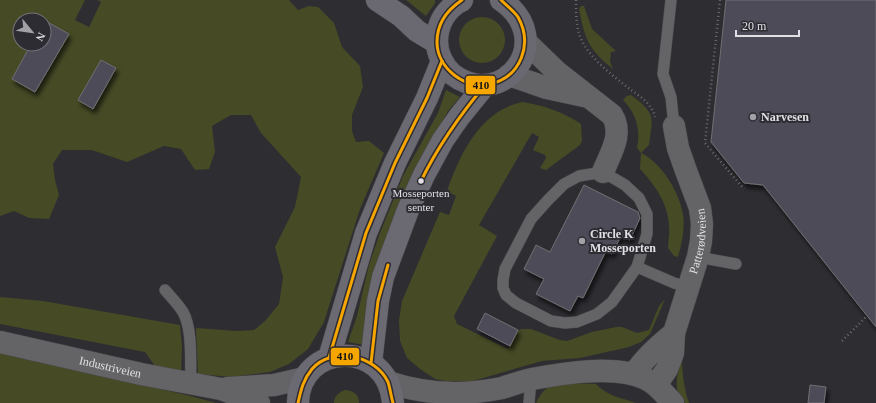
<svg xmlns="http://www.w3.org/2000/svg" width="876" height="403" font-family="'Times New Roman',serif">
<defs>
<filter id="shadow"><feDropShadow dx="2.5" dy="4.5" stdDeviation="2" flood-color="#0009"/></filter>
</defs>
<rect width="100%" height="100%" fill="#2e2d32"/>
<g fill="#464a25" fill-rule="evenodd">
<path d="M 0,0 L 85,0 L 75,20 L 89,27 L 101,2 L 97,0 L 289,0 L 298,10 L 309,6 L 318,7 L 334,23 L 342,47 L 360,66 L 363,87 L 352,115 L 352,131 L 356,142 L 369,141 L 384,153 L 360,209 L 324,322 L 308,349 L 289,364 L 270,372 L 231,377 L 198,374 L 196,328 L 237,331 L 254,330 L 265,321 L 279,304 L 283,277 L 275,247 L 295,207 L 301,177 L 261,133 L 251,115 L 231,115 L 212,126 L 215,152 L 209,169 L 195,170 L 181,149 L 164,146 L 127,162 L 92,150 L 62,150 L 53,164 L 55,180 L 59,195 L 49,219 L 29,218 L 14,211 L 0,216 ZM 20,20 L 44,20 L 67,33 L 61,47 L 35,92 L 12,79 L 31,44 L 20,44 ZM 101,60 L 116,68 L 93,109 L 78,100 Z"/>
<polygon points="406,0 435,0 435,3 426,16"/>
<path d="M 581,6 L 584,6 L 592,29 L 616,51 L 611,52 L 610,61 L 613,69 C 588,49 585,39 579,9 Z"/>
<circle cx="482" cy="40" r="23"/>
<polygon points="446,90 460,97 448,111 416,169 373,280 365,313 364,345 348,342 357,316 369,265 380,233 403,176 438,113"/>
<path d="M 631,95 C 656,114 653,116 649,145 L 641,153 C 662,163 679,192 683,214 C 685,229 682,243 678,257 L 674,256 L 668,248 C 668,241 670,233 669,226 C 668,203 655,185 640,169 L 641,153 L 637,148 C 641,130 636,113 623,100 L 627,96 Z"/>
<path d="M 522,102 C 542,105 564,112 581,124 L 582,141 L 580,145 L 546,170 L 540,168 L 546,158 L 545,155 L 533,150 L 539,137 L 532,133 L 479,225 L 497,236 L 454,316 L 457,324 L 508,349 L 518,330 L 523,329 L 531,329 L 560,340 L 567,341 L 592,332 L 616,327 L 622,327 L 637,333 L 649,330 L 659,306 L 665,299 L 650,334 L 641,342 L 629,347 L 580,358 L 542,361 L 473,381 L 445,381 L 435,379 L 420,369 L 407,358 L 400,341 L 399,320 L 402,301 L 440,212 L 449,215 L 456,196 L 447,191 C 460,154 480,111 522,102 Z"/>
<polygon points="0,297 43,301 180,325 182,346 181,372 155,366 145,352 0,324"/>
<polygon points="0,353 187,395 216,403 0,403"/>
<path d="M 682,357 C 682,373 684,388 689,403 L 685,403 C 671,388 678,375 682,357 Z"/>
<path d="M 572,383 L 596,384 C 607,396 622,398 636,403 L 536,403 C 545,384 553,385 572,383 Z"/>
<path d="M 345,390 C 354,391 359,394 359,403 L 334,403 C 334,396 339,392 345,390 Z"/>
</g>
<g fill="#4e4c58" stroke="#6f6f72" filter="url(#shadow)">
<polygon points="726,0 876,0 876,327 763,185 744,183 711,142"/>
<polygon points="44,20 69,34 35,92 12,79 31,44 44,44"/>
<polygon points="101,60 116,68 93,109 78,100"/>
<polygon points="584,185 638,212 640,218 630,240 621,236 612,254 606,251 583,298 578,296 570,311 536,294 544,279 524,269 536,245 550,252"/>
<polygon points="485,313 518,330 510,346 477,329"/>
<polygon points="810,385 826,387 824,403 808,403"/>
</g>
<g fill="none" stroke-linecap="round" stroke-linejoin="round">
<defs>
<g id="service">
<polyline points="671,0 663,74 671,97 674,126"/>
<polygon points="603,172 625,185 639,198 647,214 647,234 637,267 612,302 597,314 577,322 565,323 551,321 516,303 506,295 503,288 503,280 505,269 531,219 548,200 564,184 579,176"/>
<polyline points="698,257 736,264"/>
<polyline points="637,267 674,283 688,287"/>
<path d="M 165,290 C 171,297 178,304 183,312 C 193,330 190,363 191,383"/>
<polyline points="529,403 531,379"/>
</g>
<g id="minor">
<path d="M 526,42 L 557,72 L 612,115 C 624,134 610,154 603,172"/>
<polyline points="509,75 547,88 584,96"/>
<path id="s1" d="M 0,342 L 141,374 L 221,389 L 259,403"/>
<path d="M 634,374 C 644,358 659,345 674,333"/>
<path d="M 388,382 C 426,395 463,396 502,388 C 512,385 522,381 532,379 C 563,373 616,364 646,379 C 657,384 664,394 673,403"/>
<path id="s2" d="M 656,385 L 667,369 L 673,353 L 674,333 L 698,257 L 701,241 L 702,224 L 700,208 L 685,168 L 678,148 L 674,126"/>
<polyline points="228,388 274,385 305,378"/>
</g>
<g id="primary">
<polyline points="329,358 366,233 395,163 427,98 442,61"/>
<polyline points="371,363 378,301 383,277 408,210 424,175 443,140 459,117 485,85"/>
<path d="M 298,403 C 299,342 388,338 393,403"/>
</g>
<path id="trunk" d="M 462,0 C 446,9 437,23 437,42 C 437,53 443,66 452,74 C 503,113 559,40 501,0"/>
<g id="motorway">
<polyline points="377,0 401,16 417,31 437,43"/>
<polyline points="459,0 461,1"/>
</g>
</defs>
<use href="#service" stroke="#4b4a4e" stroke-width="12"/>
<use href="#minor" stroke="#4b4a4e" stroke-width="23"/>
<use href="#primary" stroke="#4b4a4e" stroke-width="23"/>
<use href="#trunk" stroke="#4b4a4e" stroke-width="23"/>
<use href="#motorway" stroke="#4b4a4e" stroke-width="23"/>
<g stroke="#6c6b6e" stroke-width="2.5" stroke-dasharray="1 3" stroke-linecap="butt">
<path d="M 576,0 C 576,11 576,23 579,34 C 587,57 612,75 631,90 C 641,97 652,104 655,117"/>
<polyline points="720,0 705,143 744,189"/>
<polyline points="842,341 867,316"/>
</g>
<use href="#service" stroke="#646366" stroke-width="11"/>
<use href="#minor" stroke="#646366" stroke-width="22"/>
<use href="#primary" stroke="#6b6971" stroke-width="22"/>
<use href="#trunk" stroke="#6a6972" stroke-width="22"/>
<use href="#motorway" stroke="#6a6972" stroke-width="22"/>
<defs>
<g id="bus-1">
<path d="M 462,0 C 447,10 437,24 437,42 C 437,68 465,90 490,84 C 521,77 533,44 518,17 C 514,11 506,5 501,0"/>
<path d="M 421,181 C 438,146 460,115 485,85"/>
<polyline points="329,358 366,233 395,163 427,98 442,61"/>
<polyline points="371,363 378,301 388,265"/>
<path d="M 298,403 C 301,390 303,380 312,369 C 332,346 375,355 388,382 C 390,388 391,396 393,403"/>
</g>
</defs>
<use href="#bus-1" stroke="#2d2c33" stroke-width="6"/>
<use href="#bus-1" stroke="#f7a600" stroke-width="3"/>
</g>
<g fill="#a2a1a6" stroke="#2d2c33" stroke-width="1.5">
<circle cx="753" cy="117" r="4"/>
<circle cx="582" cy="241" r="4"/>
</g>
<circle fill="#e0e0e4" stroke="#2d2c33" stroke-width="1.5" cx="421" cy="181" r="3.5"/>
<g text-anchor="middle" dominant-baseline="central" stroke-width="4" stroke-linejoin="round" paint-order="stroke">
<g font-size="11" fill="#e0e0e4" stroke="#2d2c33">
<text x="421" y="193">Mosseporten<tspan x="421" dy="14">senter</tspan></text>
</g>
<g font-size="12" font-weight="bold" fill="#e0e0e4" stroke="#2d2c33" text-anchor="start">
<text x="761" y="117">Narvesen</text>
<text x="590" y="234">Circle K<tspan x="590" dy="14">Mosseporten</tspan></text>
</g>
<g font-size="12" fill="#e0e0e4" stroke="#2d2c33">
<text stroke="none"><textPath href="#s2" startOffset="152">Patterødveien</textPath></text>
<text stroke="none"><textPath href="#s1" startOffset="113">Industriveien</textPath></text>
</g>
</g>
<g stroke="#2d2c33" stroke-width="1.5">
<rect x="465" y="75" width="31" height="20" rx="4" fill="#f7a600"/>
<rect x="330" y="347" width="30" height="19" rx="4" fill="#f7a600"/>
</g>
<g font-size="11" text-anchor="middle" font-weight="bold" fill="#111">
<text x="481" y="89">410</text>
<text x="345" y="360">410</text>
</g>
<g transform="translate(32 32) rotate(119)"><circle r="19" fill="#2d2c33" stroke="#75747a"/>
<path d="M0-3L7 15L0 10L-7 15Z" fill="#a2a1a6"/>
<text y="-6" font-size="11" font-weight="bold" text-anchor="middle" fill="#e0e0e4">N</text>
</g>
<path d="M736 30v6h63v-6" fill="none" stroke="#e0e0e4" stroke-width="2"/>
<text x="742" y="30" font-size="12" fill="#e0e0e4" stroke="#2d2c33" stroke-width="3" paint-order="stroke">20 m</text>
</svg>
